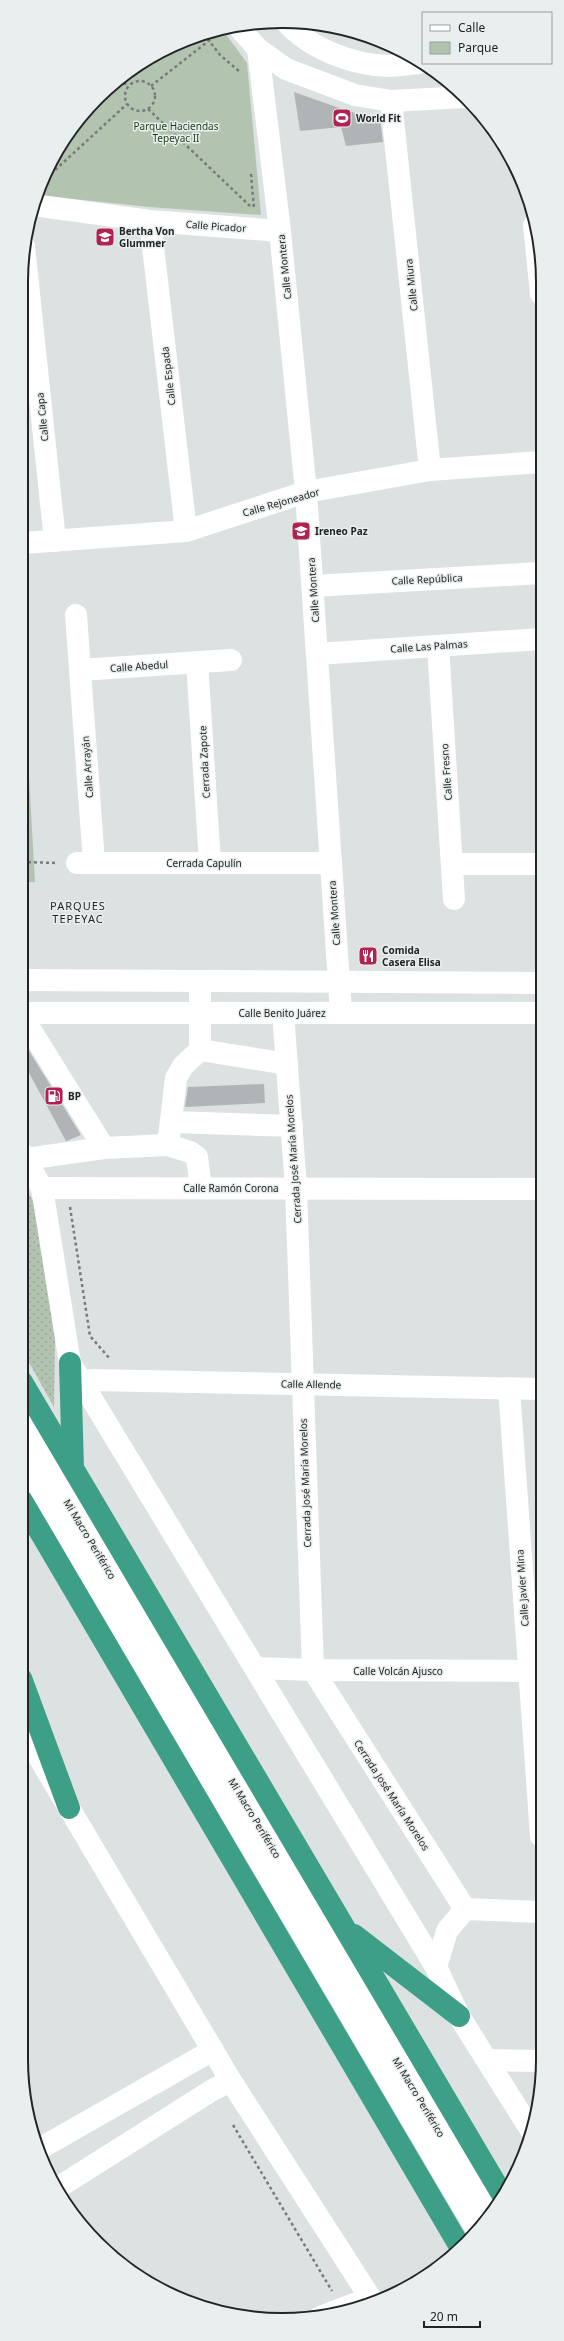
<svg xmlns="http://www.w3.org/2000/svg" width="564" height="2341" font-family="'Noto Sans',sans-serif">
<defs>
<pattern id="grass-dots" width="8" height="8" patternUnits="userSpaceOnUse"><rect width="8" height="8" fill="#b2c4b0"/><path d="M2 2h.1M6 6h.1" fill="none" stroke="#99a897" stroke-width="1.8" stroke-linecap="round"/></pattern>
</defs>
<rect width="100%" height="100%" fill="#dce1e1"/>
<polygon fill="url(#grass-dots)" points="22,1182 35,1204 55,1336 54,1407 22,1350"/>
<g fill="#b2c4b0">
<polygon points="222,29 247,63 261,215 149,207 36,195 56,151 86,110 123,75 167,48"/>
<polygon points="23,671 35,882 22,882"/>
</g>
<g fill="#b0b4b6">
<polygon points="294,92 345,110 380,120 383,142 346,146 341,127 300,131"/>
<polygon points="26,1046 81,1135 66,1141 22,1060 22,1049"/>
<polygon points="264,1084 265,1103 185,1107 188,1087"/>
</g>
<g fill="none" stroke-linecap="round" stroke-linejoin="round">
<g stroke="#777b7b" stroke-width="2.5" stroke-dasharray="3 3" stroke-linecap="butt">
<polyline points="204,34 220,55 240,72"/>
<polyline points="119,79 128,86"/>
<circle cx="140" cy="96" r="15"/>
<polyline points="151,86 220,32"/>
<polyline points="148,109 252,208"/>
<polyline points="251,174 254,209"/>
<polyline points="42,182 127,104"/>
<polyline points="22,862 58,863"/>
<polyline points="70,1207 90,1336 110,1359"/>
<polyline points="233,2125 332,2291"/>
</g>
<g stroke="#fff" stroke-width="22">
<path d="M 286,22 C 310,49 353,65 388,66 C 398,66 409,64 419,63"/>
<polyline points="238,26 258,49 286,69 355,95 391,101 466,97"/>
<polyline points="258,49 280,231 306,492 341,1013"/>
<polyline points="391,101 430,470"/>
<polyline points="33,205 150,221 280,231"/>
<polyline points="150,221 186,531"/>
<polyline points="534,225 541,294"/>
<polyline points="24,246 55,541"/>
<polyline points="23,543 186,531 306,492 430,470 541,462"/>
<polyline points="313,586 541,573"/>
<polyline points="76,615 94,863"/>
<polyline points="438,646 454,899"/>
<polyline points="317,654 541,639"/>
<polyline points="197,662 210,863"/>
<polyline points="80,670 231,660"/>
<polyline points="77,863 331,863"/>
<polyline points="452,864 541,864"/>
<polyline points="22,980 541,983"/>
<polyline points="200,981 200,1050"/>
<polyline points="22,1013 541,1013"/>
<polyline points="283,1013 296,1188 313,1670 465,1909"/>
<polyline points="22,1016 104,1148"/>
<polyline points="172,1122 292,1126"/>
<polyline points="168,1145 176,1078 183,1066 200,1050 287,1064"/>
<polyline points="22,1153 42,1188 70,1363 436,1967 459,2016 532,2132"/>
<polyline points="26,1159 104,1148 168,1145 190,1152 197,1157 201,1188"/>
<polyline points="42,1188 541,1189"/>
<polyline points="81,1382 92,1380 541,1389"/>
<polyline points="509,1388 541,1836"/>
<polyline points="22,1424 488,2212"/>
<polyline points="22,1458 475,2227"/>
<polyline points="255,1668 313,1670 541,1671"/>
<polyline points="21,1727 231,2081 373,2302"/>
<polyline points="465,1909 541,1912"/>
<polyline points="436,1967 447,1931 465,1909"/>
<polyline points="488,2060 541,2061"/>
<polyline points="39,2149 213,2050"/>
<polyline points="59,2187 214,2089 231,2081"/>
<polyline points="320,2317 370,2298"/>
</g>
<g stroke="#3e9f88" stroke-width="22">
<polyline points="70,1363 73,1468"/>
<polyline points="22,1382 503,2196"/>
<polyline points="22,1501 459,2245"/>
<polyline points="21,1678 69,1808"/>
<polyline points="354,1935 459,2016"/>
</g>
</g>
<defs>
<symbol id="stadium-square" viewBox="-11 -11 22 22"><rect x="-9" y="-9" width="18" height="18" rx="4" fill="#b22250" stroke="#e9eeef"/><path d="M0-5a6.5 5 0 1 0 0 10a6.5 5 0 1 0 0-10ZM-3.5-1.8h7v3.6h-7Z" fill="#fff"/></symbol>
<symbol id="school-square" viewBox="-11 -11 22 22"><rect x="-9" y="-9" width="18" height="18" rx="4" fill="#b22250" stroke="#e9eeef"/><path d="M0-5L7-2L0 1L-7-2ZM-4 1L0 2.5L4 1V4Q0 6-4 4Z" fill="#fff"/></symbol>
<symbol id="restaurant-square" viewBox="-11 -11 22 22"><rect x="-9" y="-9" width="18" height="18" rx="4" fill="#b22250" stroke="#e9eeef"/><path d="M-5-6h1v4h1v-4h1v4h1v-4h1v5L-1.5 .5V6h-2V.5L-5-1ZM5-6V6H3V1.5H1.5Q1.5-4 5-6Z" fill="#fff"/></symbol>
<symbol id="fuel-square" viewBox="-11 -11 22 22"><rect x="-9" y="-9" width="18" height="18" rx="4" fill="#b22250" stroke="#e9eeef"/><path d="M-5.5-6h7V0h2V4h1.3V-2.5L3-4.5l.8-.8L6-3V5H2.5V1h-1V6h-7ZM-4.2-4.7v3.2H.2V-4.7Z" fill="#fff"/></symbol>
</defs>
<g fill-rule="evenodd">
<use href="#stadium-square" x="331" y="107" width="22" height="22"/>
<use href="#school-square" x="94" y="226" width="22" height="22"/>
<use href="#school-square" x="290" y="520" width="22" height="22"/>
<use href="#restaurant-square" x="357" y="945" width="22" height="22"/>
<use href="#fuel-square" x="43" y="1085" width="22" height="22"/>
</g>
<g text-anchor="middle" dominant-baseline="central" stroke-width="3" stroke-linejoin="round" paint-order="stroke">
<g font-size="10" font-weight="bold" fill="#232525" stroke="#e9eeef" text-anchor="start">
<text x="356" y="118">World Fit</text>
<text x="119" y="231">Bertha Von<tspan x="119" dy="12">Glummer</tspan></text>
<text x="315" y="531">Ireneo Paz</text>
<text x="382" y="950">Comida<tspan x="382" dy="12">Casera Elisa</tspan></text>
<text x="68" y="1096">BP</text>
</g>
<g font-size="10" fill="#173c15" stroke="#e9eeef">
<text x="176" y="126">Parque Haciendas<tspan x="176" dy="12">Tepeyac II</tspan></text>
</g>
<g font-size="10" fill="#232525" stroke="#e9eeef">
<text transform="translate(216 226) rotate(4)">Calle Picador</text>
<text transform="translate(284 267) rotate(-96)">Calle Montera</text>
<text transform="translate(411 285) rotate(-96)">Calle Miura</text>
<text transform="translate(168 376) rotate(-97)">Calle Espada</text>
<text transform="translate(42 417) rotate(-96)">Calle Capa</text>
<text transform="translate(281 502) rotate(-16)">Calle Rejoneador</text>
<text transform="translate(427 579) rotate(-3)">Calle República</text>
<text transform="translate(313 590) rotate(-94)">Calle Montera</text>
<text transform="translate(429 646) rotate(-4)">Calle Las Palmas</text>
<text transform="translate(139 666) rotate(-4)">Calle Abedul</text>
<text transform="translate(204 762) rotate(-93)">Cerrada Zapote</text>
<text transform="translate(87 767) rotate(-94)">Calle Arrayán</text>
<text transform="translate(446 772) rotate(-94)">Calle Fresno</text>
<text x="204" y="863">Cerrada Capulín</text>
<text transform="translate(334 913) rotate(-94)">Calle Montera</text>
<text x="282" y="1013">Calle Benito Juárez</text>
<text transform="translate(293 1159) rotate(-94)">Cerrada José María Morelos</text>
<text x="231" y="1188">Calle Ramón Corona</text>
<text transform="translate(311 1384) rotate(1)">Calle Allende</text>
<text transform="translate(305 1483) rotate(-92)">Cerrada José María Morelos</text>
<text transform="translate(90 1539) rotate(59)">Mi Macro Periférico</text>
<text transform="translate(522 1588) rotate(-94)">Calle Javier Mina</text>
<text x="398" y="1671">Calle Volcán Ajusco</text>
<text transform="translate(392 1795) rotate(57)">Cerrada José María Morelos</text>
<text transform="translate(255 1818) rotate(59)">Mi Macro Periférico</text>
<text transform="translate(419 2097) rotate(59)">Mi Macro Periférico</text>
</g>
<g font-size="11" letter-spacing="1" fill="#232525" stroke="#e9eeef">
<text x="78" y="905">PARQUES<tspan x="78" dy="13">TEPEYAC</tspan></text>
</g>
</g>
<path d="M0 0H564V2341H0ZM282 28H282A254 254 0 0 1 536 282V2059A254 254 0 0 1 282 2313H282A254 254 0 0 1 28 2059V282A254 254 0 0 1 282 28Z" fill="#e9eeef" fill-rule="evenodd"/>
<path fill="none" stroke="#232525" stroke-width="2" d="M282 28H282A254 254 0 0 1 536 282V2059A254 254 0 0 1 282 2313H282A254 254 0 0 1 28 2059V282A254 254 0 0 1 282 28Z"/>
<rect x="422" y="12" width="130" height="52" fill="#e9eeef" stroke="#9a9e9e"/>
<rect x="430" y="25" width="20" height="6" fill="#ffffff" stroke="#9a9e9e"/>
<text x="458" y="32" font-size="12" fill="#232525">Calle</text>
<rect x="430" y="42" width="20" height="12" fill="#b2c4b0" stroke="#9a9e9e"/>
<text x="458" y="52" font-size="12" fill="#232525">Parque</text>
<path d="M424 2321v6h56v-6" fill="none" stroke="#232525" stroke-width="2"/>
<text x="430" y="2321" font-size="12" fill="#232525" stroke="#e9eeef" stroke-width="3" paint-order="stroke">20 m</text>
</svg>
